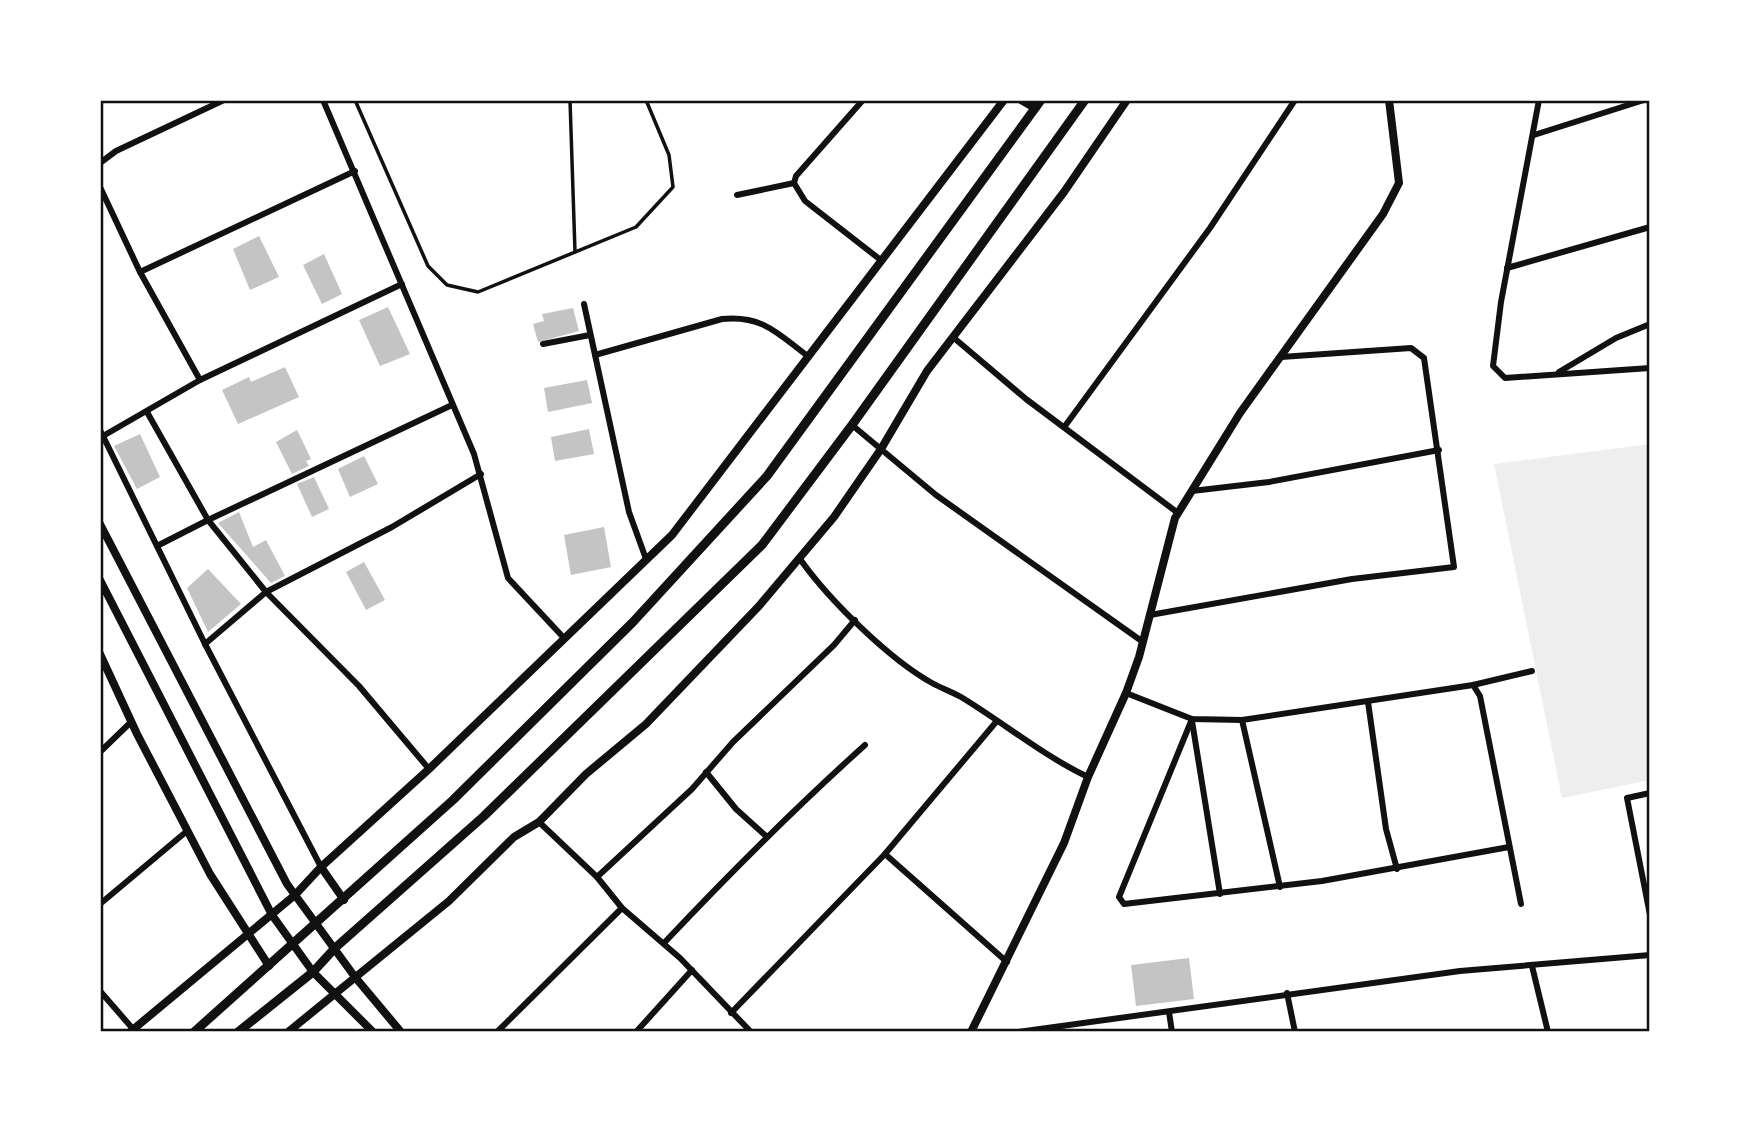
<svg xmlns="http://www.w3.org/2000/svg" width="1750" height="1132" font-family="Quicksand,sans-serif">
<rect width="100%" height="100%" fill="#fff"/>
<polygon fill="#eee" points="1650,444 1650,780 1562,798 1494,464"/>
<g fill="#c4c4c4">
<polygon points="259,236 279,277 250,290 233,249"/>
<polygon points="324,254 342,294 322,304 303,265"/>
<polygon points="388,307 410,354 380,366 359,320"/>
<polygon points="573,308 579,331 538,342 533,324 544,321 542,314"/>
<polygon points="285,367 299,397 238,424 222,390 249,377 251,382"/>
<polygon points="587,380 592,403 548,412 544,388"/>
<polygon points="589,429 594,454 555,461 551,437"/>
<polygon points="297,430 311,459 306,461 309,466 292,474 276,442"/>
<polygon points="140,434 160,477 137,489 114,446"/>
<polygon points="364,456 378,484 350,497 338,469"/>
<polygon points="314,477 329,509 312,517 297,484"/>
<polygon points="239,512 253,547 266,540 285,576 271,583 218,523"/>
<polygon points="604,527 611,567 571,575 564,535"/>
<polygon points="364,562 385,600 366,610 346,572"/>
<polygon points="208,569 241,604 208,632 187,588"/>
<polygon points="1189,958 1194,999 1136,1006 1131,965"/>
</g>
<g fill="none" stroke-linecap="round" stroke-linejoin="round">
<g stroke="#111" stroke-width="3.5">
<polyline points="355,100 428,266 447,285 478,292 636,227 673,187 669,155 646,100"/>
<polyline points="570,100 575,252"/>
</g>
<g stroke="#111" stroke-width="6">
<polyline points="323,100 474,454 508,578 564,638"/>
<polyline points="863,100 796,176 794,183 805,201 882,261"/>
<polyline points="1539,100 1501,302 1493,366 1505,378 1650,368"/>
<polyline points="1534,135 1644,100"/>
<polyline points="100,163 116,151 224,100"/>
<polyline points="100,187 140,272 200,380"/>
<polyline points="737,195 794,183"/>
<polyline points="1507,268 1650,227"/>
<polyline points="140,272 355,171"/>
<polyline points="584,304 629,512 646,559"/>
<polyline points="954,338 1026,399 1178,513"/>
<polyline points="543,344 590,335"/>
<path d="M 595,355 L 722,319 C 763,315 778,334 809,357"/>
<polyline points="1559,372 1616,338 1650,324"/>
<polyline points="147,412 208,520 157,546"/>
<polyline points="852,425 936,495 1143,642"/>
<polyline points="1065,426 1210,228 1295,100"/>
<polyline points="100,430 205,644 321,867"/>
<polyline points="103,436 200,380 402,284"/>
<polyline points="1192,491 1269,482 1439,450"/>
<path d="M 800,559 C 829,600 889,659 932,683 C 941,688 952,692 961,697 C 1004,723 1042,755 1088,777"/>
<polyline points="1150,615 1352,579 1454,567 1424,358 1411,348 1281,357"/>
<polyline points="205,644 266,592 392,527 481,474"/>
<polyline points="1473,685 1480,696 1521,904"/>
<polyline points="1126,693 1192,719 1242,720 1473,685 1532,671"/>
<polyline points="1368,702 1386,829 1397,869"/>
<polyline points="1192,719 1119,897 1124,904 1322,881 1509,847"/>
<polyline points="1242,720 1280,887"/>
<polyline points="1192,721 1220,894"/>
<polyline points="100,752 131,722"/>
<polyline points="429,769 359,686 266,592 208,520 452,405"/>
<polyline points="706,772 736,809 767,837"/>
<polyline points="1650,793 1627,798 1650,915"/>
<polyline points="539,822 597,877 622,908 680,958 751,1032"/>
<polyline points="885,854 1007,962"/>
<polyline points="597,877 692,789 733,742 834,645 855,620"/>
<polyline points="100,904 187,831"/>
<path d="M 664,943 C 729,874 795,808 865,745"/>
<polyline points="1532,966 1548,1032"/>
<polyline points="100,991 133,1029"/>
<polyline points="1287,993 1295,1032"/>
<polyline points="1169,1012 1172,1032"/>
<polyline points="731,1013 885,854 996,722"/>
<polyline points="497,1032 622,908"/>
<polyline points="636,1032 692,970"/>
<polyline points="1018,1032 1460,971 1650,955"/>
</g>
<g stroke="#111" stroke-width="8">
<polyline points="1021,100 1035,108"/>
<polyline points="100,524 287,884 355,977 401,1032"/>
<polyline points="100,580 272,915 313,972 373,1032"/>
<polyline points="100,654 137,734 210,874 269,966"/>
<polyline points="321,867 344,900"/>
<polyline points="130,1032 295,895 321,867 429,769 672,535 1004,100"/>
<polyline points="288,1032 449,901 514,837 539,822 586,774 646,724 759,606 834,517 881,449 927,371 1064,192 1127,100"/>
<polyline points="971,1032 1064,843 1088,777 1126,693 1139,657 1175,518 1240,413 1383,214 1399,183 1389,100"/>
</g>
<g stroke="#111" stroke-width="9">
<polyline points="194,1032 453,800 633,622 767,476 1041,100"/>
<polyline points="238,1032 313,972 335,948 484,816 762,545 852,425 1085,100"/>
</g>
</g>
<rect width="1750" height="1132" fill="none" stroke="#ffffff" stroke-width="203"/>
<rect x="102" y="102" width="1546" height="928" fill="none" stroke="#111" stroke-width="2.5"/>
</svg>
